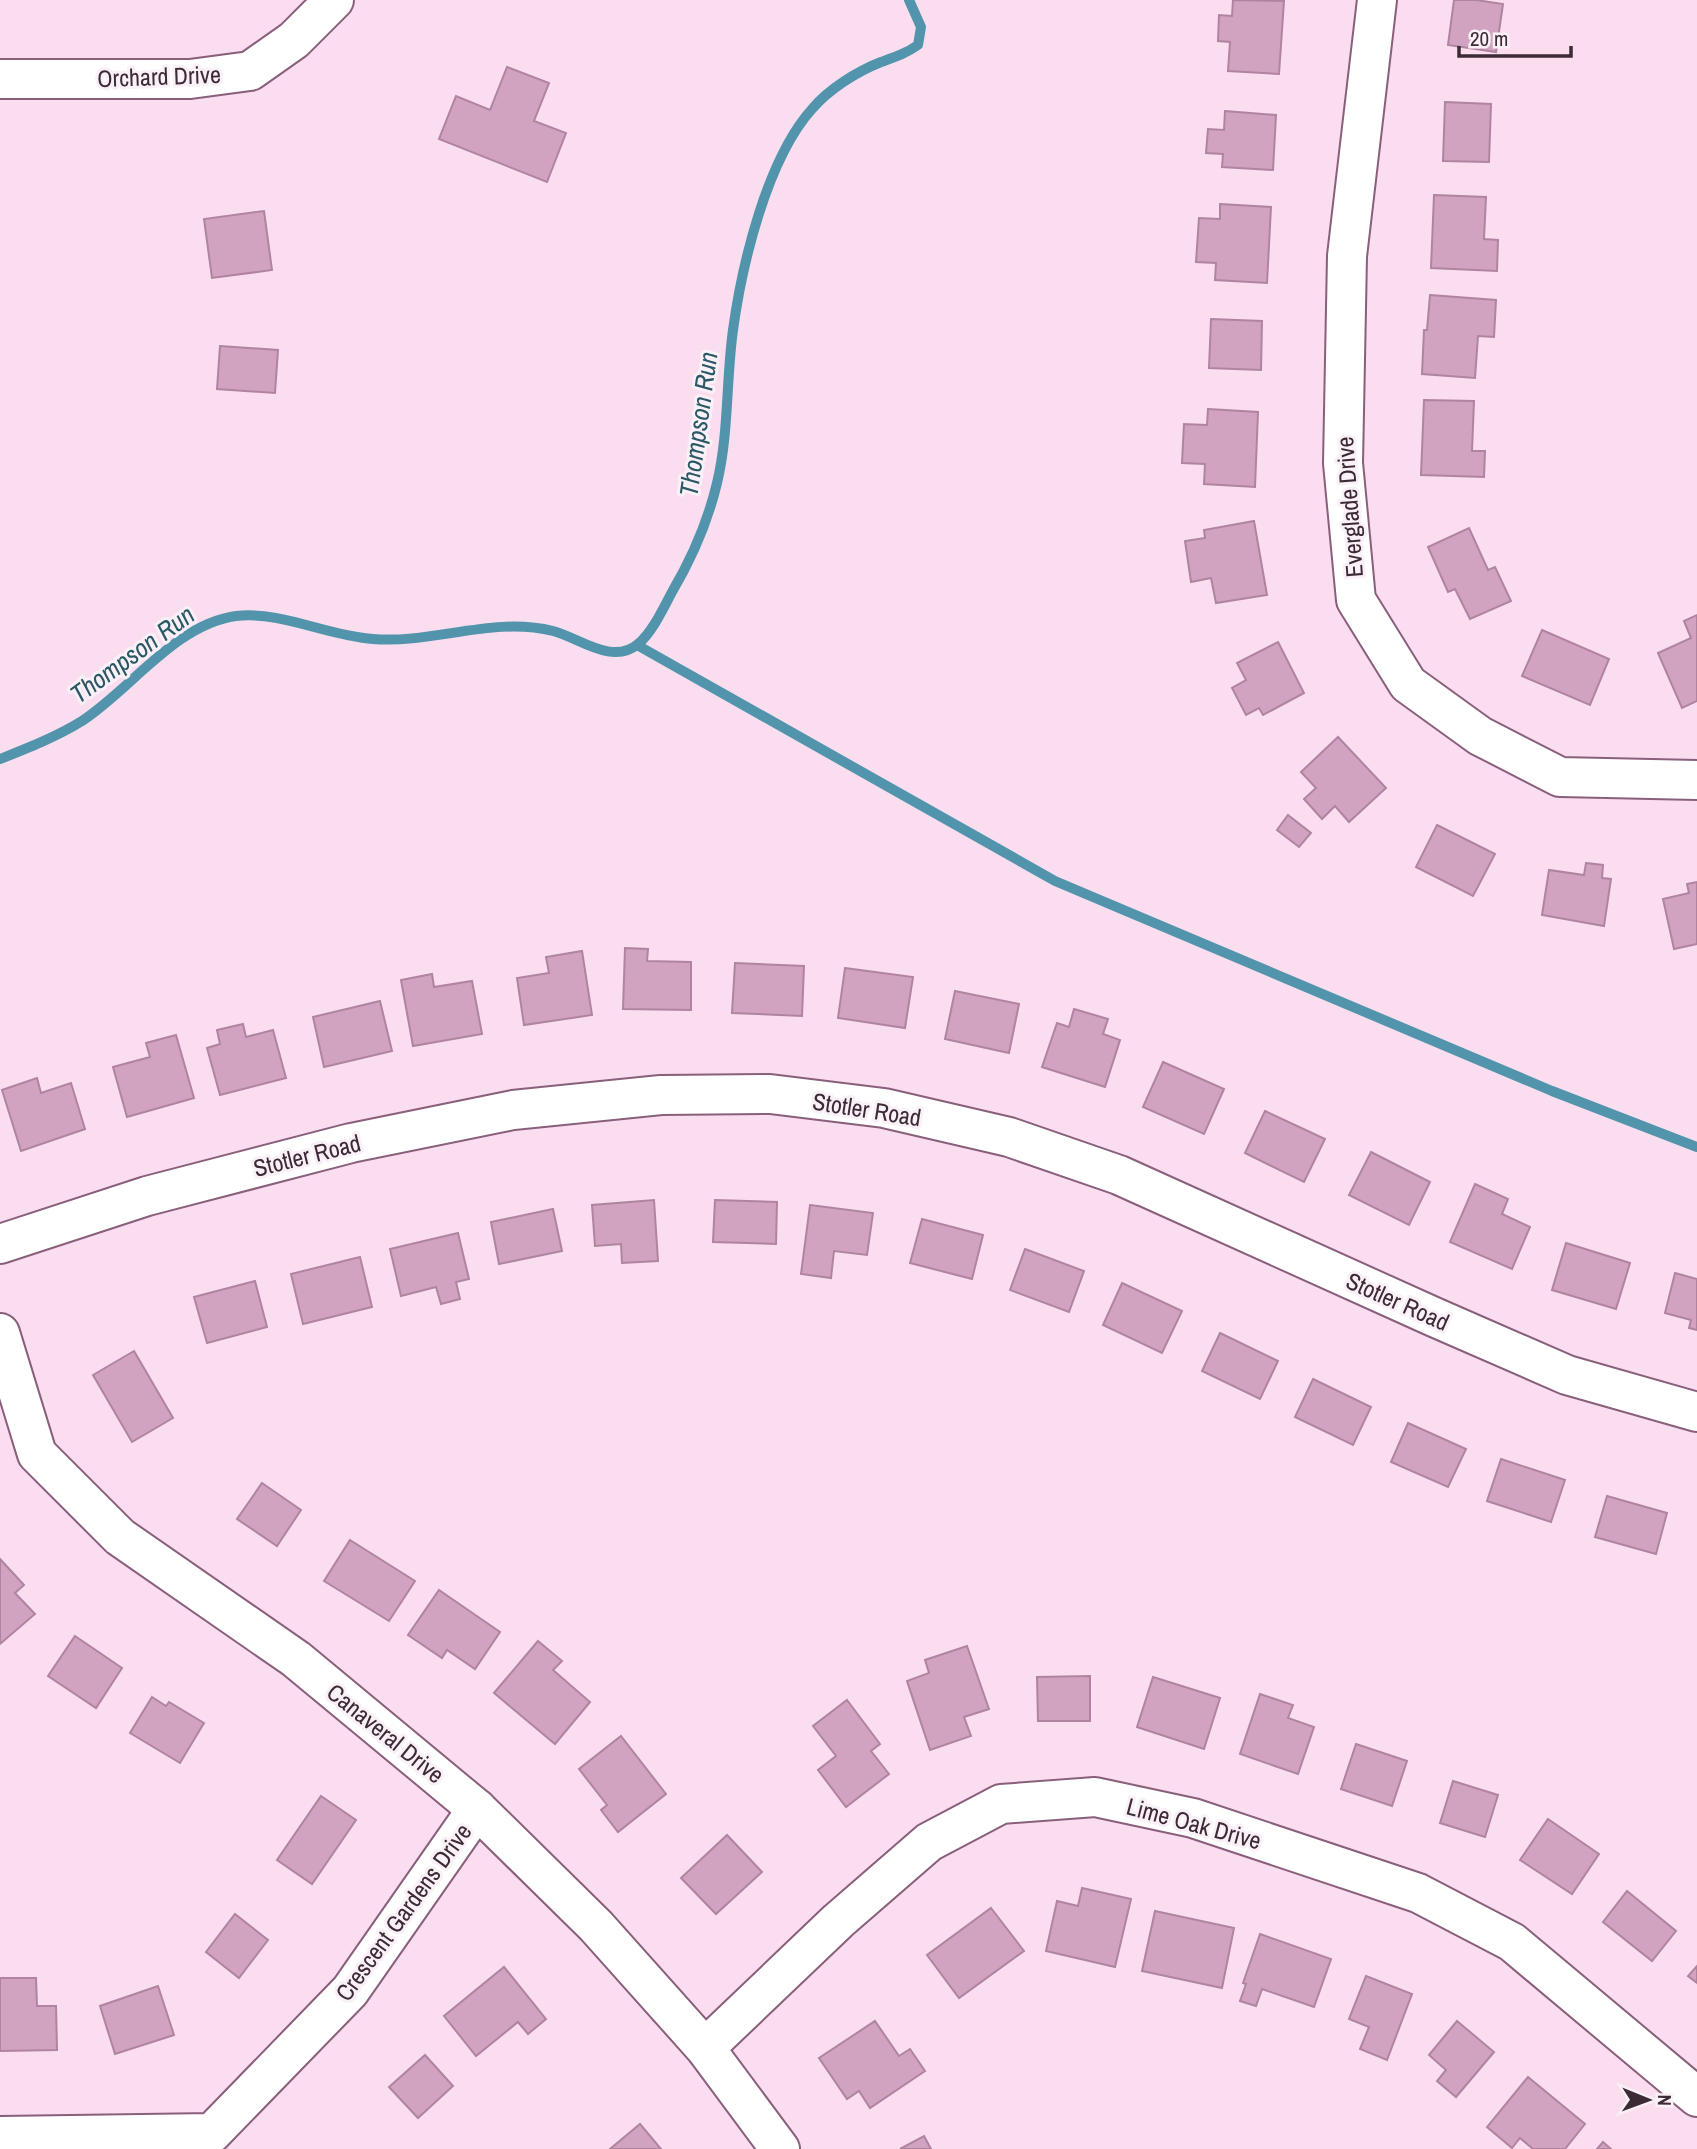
<svg xmlns="http://www.w3.org/2000/svg" width="1697" height="2149" font-family="'Archivo Narrow',sans-serif">
<rect width="100%" height="100%" fill="#faddef"/>
<g fill="none" stroke-linecap="round" stroke-linejoin="round">
<g stroke="#5194ac" stroke-width="10">
<polyline points="637,645 1055,881 1552,1091 1697,1147"/>
<path d="M 0,759 C 28,748 56,737 82,721 C 131,689 176,624 236,616 C 282,611 327,636 373,639 C 433,644 493,616 553,631 C 578,637 612,666 638,644 C 652,633 664,607 672,592 C 692,558 708,521 717,483 C 729,433 726,380 733,330 C 742,264 767,159 812,109 C 829,89 856,72 881,62 C 895,57 905,54 918,45 L 921,27 L 909,0"/>
</g>
</g>
<g fill="#d1a3c1" stroke="#b084a1" stroke-width="2">
<polygon points="1233,0 1284,1 1279,74 1228,71 1230,42 1218,41 1219,15 1232,16"/>
<polygon points="1454,0 1476,0 1503,4 1496,52 1448,45"/>
<polygon points="507,67 549,83 534,121 566,133 547,182 439,139 456,96 490,110"/>
<polygon points="1445,102 1491,104 1489,162 1443,161"/>
<polygon points="1225,111 1276,115 1273,170 1222,167 1223,154 1206,153 1208,129 1224,130"/>
<polygon points="1434,195 1486,197 1484,239 1498,240 1497,271 1431,268"/>
<polygon points="1220,204 1271,207 1267,283 1215,280 1216,263 1196,262 1199,218 1220,219"/>
<polygon points="264,211 272,270 212,278 204,219"/>
<polygon points="1430,295 1496,300 1494,337 1478,336 1475,378 1422,374 1424,330 1427,330"/>
<polygon points="1211,319 1262,321 1261,370 1209,368"/>
<polygon points="220,346 278,350 275,393 217,389"/>
<polygon points="1424,400 1474,401 1472,451 1485,451 1484,477 1421,475"/>
<polygon points="1208,409 1258,412 1255,487 1204,484 1205,464 1182,463 1184,424 1207,425"/>
<polygon points="1254,521 1267,595 1216,603 1211,578 1191,582 1185,541 1205,538 1204,530"/>
<polygon points="1469,528 1488,570 1495,567 1511,601 1470,619 1455,589 1448,592 1428,547"/>
<polygon points="1697,615 1697,701 1682,708 1658,653 1691,638 1684,621"/>
<polygon points="1542,630 1609,659 1590,705 1522,676"/>
<polygon points="1278,642 1304,693 1263,715 1259,708 1246,715 1232,688 1246,680 1237,663"/>
<polygon points="1338,737 1386,788 1349,822 1335,806 1322,819 1304,799 1316,788 1301,772"/>
<polygon points="1288,815 1311,833 1299,847 1277,830"/>
<polygon points="1437,825 1495,854 1473,896 1416,867"/>
<polygon points="1586,863 1603,865 1602,878 1611,879 1604,926 1542,915 1549,870 1584,875"/>
<polygon points="1697,882 1697,944 1674,949 1663,899 1689,893 1687,884"/>
<polygon points="625,948 648,949 647,961 691,962 691,1010 623,1009"/>
<polygon points="582,951 592,1015 524,1025 517,978 549,973 546,957"/>
<polygon points="735,963 804,966 802,1016 732,1013"/>
<polygon points="845,968 913,977 905,1028 838,1018"/>
<polygon points="432,974 434,987 472,981 482,1034 413,1046 401,980"/>
<polygon points="955,991 1019,1004 1009,1053 945,1039"/>
<polygon points="380,1001 392,1051 324,1067 313,1017"/>
<polygon points="1074,1009 1108,1019 1103,1034 1120,1040 1105,1087 1042,1067 1057,1023 1069,1027"/>
<polygon points="243,1024 246,1037 273,1030 286,1078 220,1095 207,1048 220,1044 217,1030"/>
<polygon points="176,1035 194,1098 127,1117 113,1067 150,1057 146,1043"/>
<polygon points="1163,1062 1224,1089 1204,1134 1143,1107"/>
<polygon points="37,1078 41,1093 71,1083 85,1129 21,1151 2,1090"/>
<polygon points="1265,1111 1325,1139 1304,1182 1245,1153"/>
<polygon points="1371,1152 1430,1182 1409,1225 1349,1195"/>
<polygon points="1475,1184 1508,1199 1502,1214 1530,1227 1512,1269 1450,1242"/>
<polygon points="654,1200 658,1261 622,1263 621,1244 595,1246 592,1205"/>
<polygon points="715,1200 777,1202 776,1244 713,1242"/>
<polygon points="810,1205 873,1213 867,1255 834,1251 831,1278 801,1274"/>
<polygon points="553,1209 562,1251 499,1264 491,1222"/>
<polygon points="922,1219 983,1235 972,1279 910,1263"/>
<polygon points="458,1233 469,1279 456,1282 460,1299 441,1304 436,1287 401,1296 390,1249"/>
<polygon points="1566,1243 1630,1263 1616,1309 1552,1290"/>
<polygon points="1025,1249 1084,1271 1069,1312 1010,1290"/>
<polygon points="360,1257 372,1307 303,1324 291,1274"/>
<polygon points="1675,1273 1697,1279 1697,1330 1689,1328 1691,1320 1665,1313"/>
<polygon points="255,1281 267,1327 207,1343 194,1297"/>
<polygon points="1122,1283 1182,1311 1162,1353 1103,1325"/>
<polygon points="1220,1333 1278,1361 1260,1399 1202,1371"/>
<polygon points="134,1351 173,1418 132,1442 93,1375"/>
<polygon points="1313,1379 1371,1407 1353,1445 1295,1417"/>
<polygon points="1408,1423 1466,1449 1448,1487 1391,1462"/>
<polygon points="1501,1459 1565,1480 1551,1522 1487,1501"/>
<polygon points="262,1483 301,1510 277,1546 237,1519"/>
<polygon points="1607,1496 1667,1513 1656,1554 1595,1537"/>
<polygon points="350,1540 415,1581 389,1621 324,1581"/>
<polygon points="0,1559 24,1585 15,1593 35,1614 0,1644"/>
<polygon points="439,1590 500,1632 475,1669 447,1650 442,1658 408,1635"/>
<polygon points="75,1636 122,1668 96,1708 48,1676"/>
<polygon points="538,1641 562,1661 553,1670 590,1702 555,1744 494,1693"/>
<polygon points="967,1646 989,1709 964,1717 971,1736 930,1750 907,1681 929,1673 925,1660"/>
<polygon points="1090,1676 1090,1721 1038,1721 1037,1677"/>
<polygon points="1153,1677 1220,1698 1204,1749 1137,1727"/>
<polygon points="1260,1694 1293,1705 1288,1718 1314,1727 1298,1774 1240,1754"/>
<polygon points="152,1697 166,1706 169,1702 204,1723 180,1763 130,1733"/>
<polygon points="847,1700 880,1744 871,1751 889,1774 846,1807 818,1770 836,1756 813,1726"/>
<polygon points="621,1736 666,1794 618,1832 601,1810 607,1805 579,1769"/>
<polygon points="1356,1744 1407,1761 1392,1806 1341,1789"/>
<polygon points="1453,1781 1498,1795 1485,1837 1440,1823"/>
<polygon points="321,1796 356,1820 312,1884 277,1860"/>
<polygon points="1548,1819 1599,1854 1572,1894 1520,1860"/>
<polygon points="727,1835 762,1872 716,1914 681,1878"/>
<polygon points="1082,1888 1131,1899 1115,1967 1046,1951 1057,1901 1078,1906"/>
<polygon points="1627,1891 1676,1931 1652,1961 1603,1922"/>
<polygon points="991,1908 1024,1951 959,1998 927,1955"/>
<polygon points="1155,1911 1234,1928 1222,1988 1142,1971"/>
<polygon points="235,1914 268,1940 239,1978 206,1952"/>
<polygon points="1260,1934 1331,1959 1314,2007 1262,1989 1256,2006 1240,2001 1246,1984 1243,1983"/>
<polygon points="1697,1966 1697,1983 1688,1976"/>
<polygon points="504,1967 546,2019 528,2034 518,2022 476,2056 444,2016"/>
<polygon points="1366,1976 1412,1994 1387,2060 1360,2049 1369,2027 1349,2019"/>
<polygon points="0,1978 36,1978 37,2006 56,2006 57,2050 0,2051"/>
<polygon points="158,1986 174,2035 115,2054 100,2006"/>
<polygon points="875,2021 899,2056 910,2049 925,2071 870,2108 859,2091 847,2099 819,2058"/>
<polygon points="1457,2021 1494,2052 1456,2097 1437,2081 1446,2070 1429,2055"/>
<polygon points="425,2055 453,2086 418,2118 389,2087"/>
<polygon points="1528,2077 1585,2124 1565,2149 1533,2149 1520,2138 1512,2148 1487,2127"/>
<polygon points="640,2124 661,2149 610,2149"/>
<polygon points="924,2136 931,2149 900,2149"/>
<polygon points="1603,2142 1611,2149 1597,2149"/>
</g>
<g fill="none" stroke-linecap="round" stroke-linejoin="round">
<defs>
<g id="minor">
<polyline points="1377,0 1347,256 1343,463 1356,600 1408,684 1480,736 1560,777 1697,780"/>
<polyline points="0,79 190,79 250,71 294,40 334,0"/>
<polyline points="0,1244 147,1196 351,1143 513,1110 661,1095 770,1094 884,1108 1009,1137 1119,1175 1434,1317 1567,1375 1697,1412"/>
<polyline points="0,1333 37,1454 120,1537 296,1659 477,1809 596,1926 705,2048 780,2149"/>
<polyline points="705,2048 838,1921 929,1842 1001,1804 1095,1797 1193,1818 1418,1893 1512,1942 1697,2097"/>
<polyline points="0,2136 212,2133 350,1991 477,1809"/>
</g>
</defs>
<use href="#minor" stroke="#895f7b" stroke-width="42"/>
<use href="#minor" stroke="#fff" stroke-width="38"/>
</g>
<g text-anchor="middle" dominant-baseline="central" stroke-width="6" stroke-linejoin="round" paint-order="stroke">
<g font-size="24" fill="#3c2a36" stroke="#faf0f7">
<text transform="translate(159 76) rotate(-2)">Orchard Drive</text>
<text transform="translate(1349 507) rotate(-94)">Everglade Drive</text>
<text transform="translate(867 1109) rotate(9)">Stotler Road</text>
<text transform="translate(307 1155) rotate(-14)">Stotler Road</text>
<text transform="translate(1398 1301) rotate(24)">Stotler Road</text>
<text transform="translate(386 1733) rotate(39)">Canaveral Drive</text>
<text transform="translate(1194 1823) rotate(15)">Lime Oak Drive</text>
<text transform="translate(403 1912) rotate(-54)">Crescent Gardens Drive</text>
</g>
<g font-size="26" font-style="italic" fill="#2b5865" stroke="#faf0f7">
<text transform="translate(698 424) rotate(-82)">Thompson Run</text>
<text transform="translate(132 654) rotate(-36)">Thompson Run</text>
</g>
</g>
<g transform="translate(1648 2100) rotate(91)" stroke="#faf0f7" stroke-width="5" paint-order="stroke">
<path d="M0-5L12 26L0 18L-12 26Z" fill="#3c2a36"/>
<text y="-10" font-size="19" font-weight="bold" text-anchor="middle" fill="#3c2a36">N</text>
</g>
<path d="M1459 46v10h112v-10" fill="none" stroke="#3c2a36" stroke-width="3.5"/>
<text x="1470" y="46" font-size="21" fill="#3c2a36" stroke="#faf0f7" stroke-width="5" paint-order="stroke">20 m</text>
</svg>
